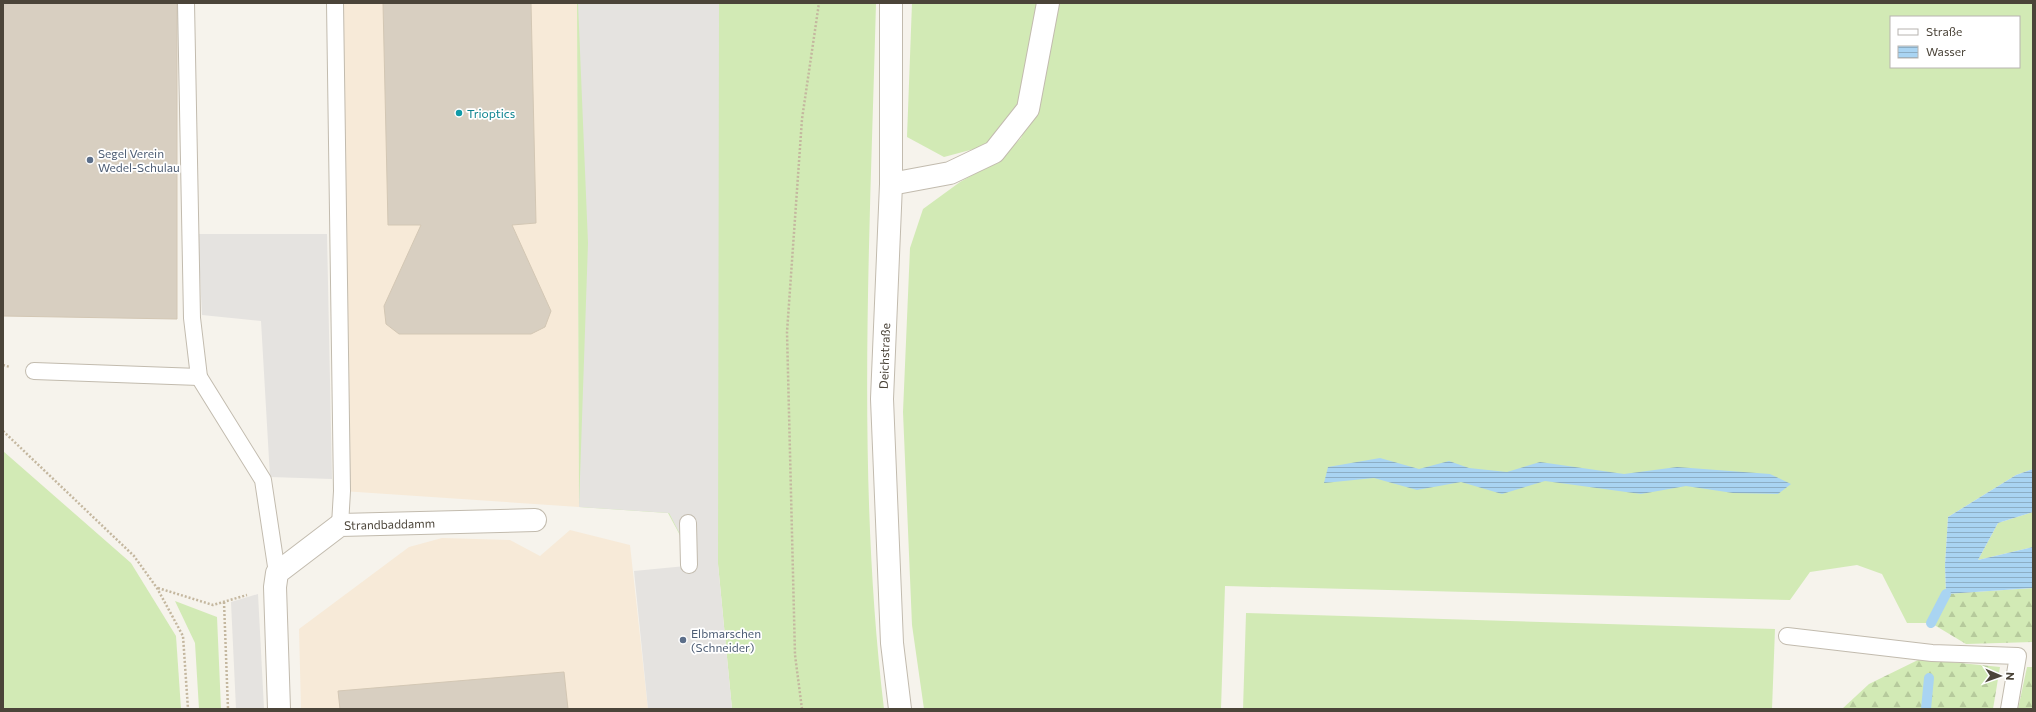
<svg xmlns="http://www.w3.org/2000/svg" width="2036" height="712" font-family="Commissioner,sans-serif">
<defs>
<pattern id="forest-firs" width="22" height="20" patternUnits="userSpaceOnUse"><rect width="22" height="20" fill="#d2eab5"/><path d="M5 1l3.5 6h-7zM16 11l3.5 6h-7z" fill="#b6ca9c"/></pattern>
<pattern id="water-rules" width="6" height="5" patternUnits="userSpaceOnUse"><rect width="6" height="5" fill="#a9d4f2"/><path d="M0 2.5h6" fill="none" stroke="#8caec5"/></pattern>
</defs>
<rect width="100%" height="100%" fill="#f6f3ec"/>
<g fill="#f7ead8">
<polygon points="344,3 577,3 579,507 342,491"/>
<polygon points="570,530 630,545 648,709 301,709 299,629 409,547 442,538 510,540 540,556"/>
</g>
<g fill="#d2eab5" fill-rule="evenodd">
<path d="M 577,3 L 876,3 C 870,238 856,475 884,709 L 732,709 L 718,564 L 696,565 L 668,513 L 579,507 Z"/>
<polygon points="912,3 1041,3 1024,95 985,146 944,157 907,137"/>
<path d="M 1056,3 L 2033,3 L 2033,469 L 2016,475 L 1948,517 L 1945,565 L 1946,594 L 1931,623 L 1907,623 L 1882,574 L 1857,565 L 1810,572 L 1790,600 L 1225,586 L 1221,709 L 924,709 L 912,625 L 903,412 L 910,248 L 923,209 L 960,182 L 994,163 L 1021,138 L 1044,83 ZM 1891,17 L 2019,17 L 2019,67 L 1891,67 Z"/>
<polygon points="3,451 131,563 176,636 181,709 3,709"/>
<polygon points="2033,512 2033,547 1978,560 1998,523"/>
<polygon points="175,601 217,617 221,709 199,709 195,643"/>
<polygon points="1246,613 1775,629 1772,709 1243,709"/>
</g>
<g fill="url(#forest-firs)">
<polygon points="2033,588 2033,642 1966,644 1931,623 1946,594"/>
<polygon points="1920,659 2000,667 1993,709 1842,709 1869,684"/>
<polygon points="2027,667 2033,667 2033,709 2018,709"/>
</g>
<g fill="#e5e3e0">
<polygon points="578,3 719,3 718,564 732,709 648,709 634,571 696,565 669,513 579,507 588,243"/>
<polygon points="198,234 327,234 332,479 270,477 261,321 202,315"/>
<polygon points="258,594 264,709 236,709 231,602"/>
</g>
<g fill="url(#water-rules)">
<polygon points="1380,458 1419,469 1449,461 1469,468 1507,472 1540,462 1624,474 1677,467 1770,474 1791,484 1778,494 1733,493 1686,486 1641,494 1545,481 1502,494 1461,482 1417,490 1374,478 1324,483 1328,467"/>
<polygon points="2033,469 2033,512 1998,523 1978,560 2033,547 2033,588 1946,594 1945,565 1948,517 2016,475"/>
</g>
<g fill="none" stroke-linecap="round" stroke-linejoin="round">
<g stroke="#a9d4f2" stroke-width="10">
<polyline points="1931,623 1946,594"/>
<polyline points="1926,709 1929,678"/>
</g>
</g>
<g fill="#d8cfc1" stroke="#d3c7b4">
<polygon points="3,3 177,3 177,319 3,316"/>
<polygon points="383,3 531,3 536,223 512,225 551,311 545,327 531,334 399,334 386,324 384,306 421,225 388,225"/>
<polygon points="564,672 568,709 340,709 338,691"/>
</g>
<g fill="none" stroke-linecap="round" stroke-linejoin="round">
<defs>
<g id="service">
<polyline points="186,3 192,318 199,377 263,480 277,573"/>
<polyline points="335,3 342,491 340,525"/>
<polyline points="34,371 199,377"/>
<polyline points="688,523 689,565"/>
<polyline points="1787,636 1932,653 2018,656 2009,709"/>
</g>
<g id="minor">
<polyline points="891,3 891,184 882,399 892,643 900,709"/>
<polyline points="891,184 950,173 994,152 1028,109 1048,3"/>
<path id="s1" d="M 279,709 L 275,587 L 277,573 L 340,525 L 535,520"/>
</g>
</defs>
<use href="#service" stroke="#c2bbae" stroke-width="18"/>
<use href="#minor" stroke="#c2bbae" stroke-width="24"/>
<g stroke="#c4b79f" stroke-width="2.5" stroke-dasharray="2 2" stroke-linecap="butt">
<polyline points="3,365 10,367"/>
<polyline points="3,431 134,556 157,588 183,636 188,709"/>
<polyline points="158,588 213,605 247,595"/>
<polyline points="224,602 228,709"/>
<polyline points="802,709 795,655 787,332 802,119 819,3"/>
</g>
<use href="#service" stroke="#fff" stroke-width="16"/>
<use href="#minor" stroke="#fff" stroke-width="22"/>
</g>
<circle fill="#0f9aa8" stroke="#fff" stroke-width="1.5" cx="459" cy="113" r="4"/>
<g fill="#5c6f8a" stroke="#fff" stroke-width="1.5">
<circle cx="90" cy="160" r="4"/>
<circle cx="683" cy="640" r="4"/>
</g>
<g text-anchor="middle" dominant-baseline="central" stroke-width="3.5" stroke-linejoin="round" paint-order="stroke">
<g font-size="12" fill="#0d838f" stroke="#fff" text-anchor="start">
<text x="467" y="113">Trioptics</text>
</g>
<g font-size="12" fill="#4e5e75" stroke="#fff" text-anchor="start">
<text x="98" y="153">Segel Verein<tspan x="98" dy="14">Wedel-Schulau</tspan></text>
<text x="691" y="633">Elbmarschen<tspan x="691" dy="14">(Schneider)</tspan></text>
</g>
<g font-size="12" fill="#4b4439" stroke="#fff">
<text transform="translate(884 356) rotate(-88)">Deichstraße</text>
<text stroke="none"><textPath href="#s1" startOffset="265">Strandbaddamm</textPath></text>
</g>
</g>
<rect width="2036" height="712" fill="none" stroke="#4b4439" stroke-width="8"/>
<rect x="1890" y="16" width="130" height="52" fill="#ffffff" stroke="#b7b4b0"/>
<rect x="1898" y="29" width="20" height="6" fill="#ffffff" stroke="#b7b4b0"/>
<text x="1926" y="36" font-size="12" fill="#4b4439">Straße</text>
<rect x="1898" y="46" width="20" height="12" fill="url(#water-rules)" stroke="#b7b4b0"/>
<text x="1926" y="56" font-size="12" fill="#4b4439">Wasser</text>
<g transform="translate(2000 676) rotate(92)" stroke="#ffffff" stroke-width="3" paint-order="stroke">
<path d="M0-3L7 15L0 10L-7 15Z" fill="#4b4439"/>
<text y="-6" font-size="11" font-weight="bold" text-anchor="middle" fill="#4b4439">N</text>
</g>
</svg>
